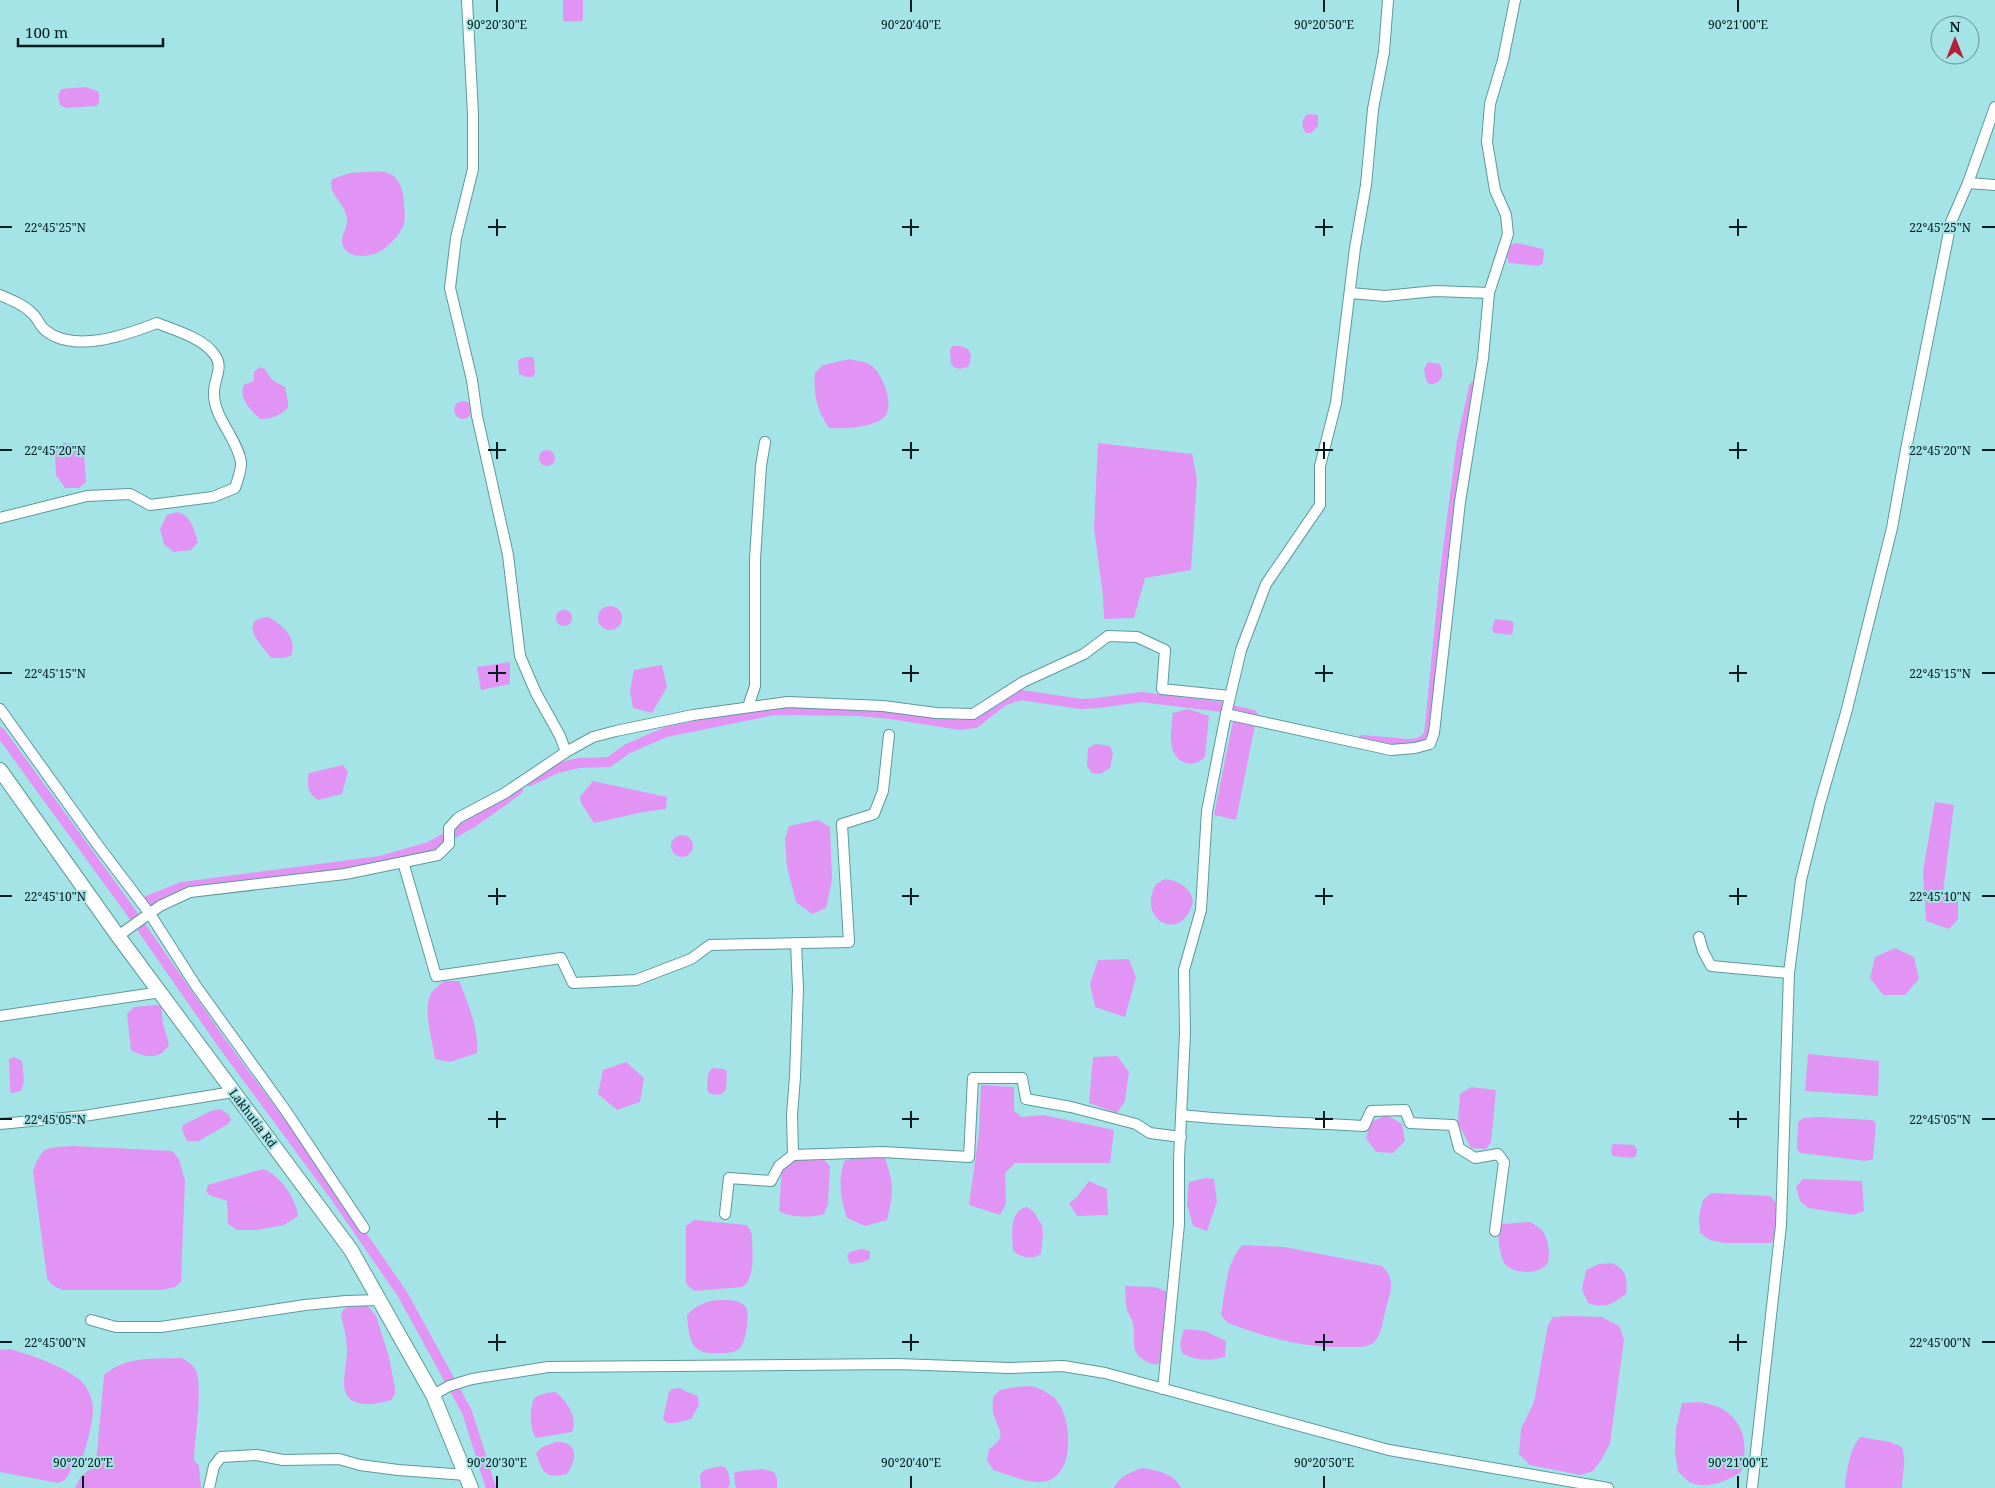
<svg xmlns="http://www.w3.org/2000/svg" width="1995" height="1488" font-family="'Noto Serif',serif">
<rect width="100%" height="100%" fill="#a5e4e6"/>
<g fill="#e294f5">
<polygon points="563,0 583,0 583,17 582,21 565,22 563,20"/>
<polygon points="86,87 99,92 99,102 97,106 66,108 60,105 58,96 61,89"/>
<path d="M 1308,114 L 1318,115 L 1318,126 L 1311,133 L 1306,133 C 1301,128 1301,118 1308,114 Z"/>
<path d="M 350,173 C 379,172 400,164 404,201 C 404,208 406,217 404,224 C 401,234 388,247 379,252 C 367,258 343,259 342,241 C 342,235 346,229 347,223 C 348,202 326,195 332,179 Z"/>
<polygon points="1517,243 1543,249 1544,253 1543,263 1539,266 1509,263 1506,253 1507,246"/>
<path d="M 953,346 L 961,346 L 968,349 L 971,356 L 969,366 C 962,370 956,370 951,364 L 950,349 Z"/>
<polygon points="525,357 533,357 534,358 535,373 533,377 527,377 519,374 518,360"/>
<path d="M 850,359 C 856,361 864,361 869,364 C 881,370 893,400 887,413 C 880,428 844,429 829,428 C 817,410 813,395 815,373 L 823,365 Z"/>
<path d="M 1428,362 L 1440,364 C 1445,374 1442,385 1429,384 L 1426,380 L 1424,369 Z"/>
<path d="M 260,367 L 265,369 L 272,380 L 285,387 L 288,402 L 288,408 C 279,416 272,419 260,419 C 251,411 238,398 244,385 L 254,381 L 254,372 Z"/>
<circle cx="463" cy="410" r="9"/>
<polygon points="63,443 80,444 84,451 86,482 79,488 65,488 56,475 55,449"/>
<polygon points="1098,443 1192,454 1197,479 1191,570 1145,578 1134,618 1104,619 1103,596 1094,528"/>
<circle cx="547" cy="458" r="8"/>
<path d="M 177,512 C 191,515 194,529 198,542 L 191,550 L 173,552 L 164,544 L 160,529 L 167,515 Z"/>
<circle cx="610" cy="618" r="12"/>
<circle cx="564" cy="618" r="8"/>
<path d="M 268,617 C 283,625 298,638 291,656 L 283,658 L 271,658 C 262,646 236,620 268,617 Z"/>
<polygon points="1495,619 1512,621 1514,623 1512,635 1494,633 1492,629"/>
<polygon points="510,662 510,684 481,690 477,667"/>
<polygon points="662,665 667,687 652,713 633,708 630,691 634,670"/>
<path d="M 1188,709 L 1209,716 L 1205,757 C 1199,762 1194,765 1186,763 C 1166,757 1171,730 1173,713 Z"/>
<polygon points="1233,721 1255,725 1236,820 1214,815"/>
<polygon points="1096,744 1110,746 1113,753 1110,768 1100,774 1092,773 1087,766 1088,748"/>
<path d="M 343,765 L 348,772 L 342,794 L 318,800 C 308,795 306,783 309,773 Z"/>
<polygon points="593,781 667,797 666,809 643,812 594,823 581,803 580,797"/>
<polygon points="1935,802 1954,805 1943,892 1958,900 1958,919 1949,929 1926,921 1923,871"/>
<polygon points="818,820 830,827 832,880 826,908 812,914 796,902 787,867 785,839 789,826"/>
<circle cx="682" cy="846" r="11"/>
<path d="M 1165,879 C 1179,881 1190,887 1193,901 C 1184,944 1135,922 1156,884 Z"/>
<polygon points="1895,948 1914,957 1919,979 1905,995 1883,995 1870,978 1875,957"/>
<polygon points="1129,959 1136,977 1125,1017 1095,1007 1090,984 1098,960"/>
<path d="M 444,981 L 459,981 C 468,1004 479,1028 477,1053 L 450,1062 L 435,1059 C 433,1042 423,1011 430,996 C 432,990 440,985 444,981 Z"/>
<path d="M 156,1005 L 161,1006 L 163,1024 L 169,1044 C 162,1060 144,1058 131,1050 L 127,1014 L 134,1007 Z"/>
<polygon points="1808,1054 1879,1061 1878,1096 1805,1091"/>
<polygon points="1117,1056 1129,1072 1125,1101 1117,1113 1089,1103 1093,1057"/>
<polygon points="14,1057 22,1061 24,1081 21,1091 12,1093 10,1091 9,1059"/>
<polygon points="626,1062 644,1078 640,1102 617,1110 598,1094 603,1070"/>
<polygon points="712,1068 723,1069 727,1071 726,1090 720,1095 710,1094 707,1090 708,1074"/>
<polygon points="981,1085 1014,1087 1014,1111 1022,1117 1043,1115 1114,1130 1110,1163 1015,1163 1005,1173 1006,1204 1000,1215 969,1205 979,1132"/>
<polygon points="1471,1087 1496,1090 1491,1142 1486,1149 1471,1148 1458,1123 1460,1094"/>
<polygon points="220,1109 228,1114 231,1120 228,1124 199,1141 187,1141 182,1129 183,1125 211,1111"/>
<polygon points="1387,1115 1402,1124 1405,1141 1393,1153 1376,1152 1366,1138 1371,1122"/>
<polygon points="1818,1117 1872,1120 1876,1123 1873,1159 1866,1161 1800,1153 1797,1149 1798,1122 1804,1118"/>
<polygon points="1615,1144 1634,1145 1637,1150 1636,1156 1632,1158 1613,1156 1611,1153 1612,1145"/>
<path d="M 74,1146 L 172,1151 L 179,1159 L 185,1181 L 181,1282 L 175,1287 L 162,1290 L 62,1290 L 52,1285 L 47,1278 L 33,1171 C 43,1144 47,1148 74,1146 Z"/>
<path d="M 866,1155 L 884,1156 C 894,1182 894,1192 887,1220 L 865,1226 L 847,1218 C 840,1196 838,1183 844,1161 Z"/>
<path d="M 821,1157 L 830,1166 L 828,1204 L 824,1214 C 811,1218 791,1218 779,1211 L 782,1167 L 791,1158 Z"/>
<path d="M 263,1169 C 280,1175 296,1198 298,1216 L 284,1225 L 257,1230 L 237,1230 L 228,1224 L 227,1201 L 209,1195 L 206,1191 L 208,1185 Z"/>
<polygon points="1206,1178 1214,1179 1217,1202 1207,1231 1193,1226 1187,1204 1189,1182"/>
<polygon points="1803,1179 1862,1181 1864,1211 1854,1215 1808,1208 1800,1201 1796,1187"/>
<polygon points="1089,1181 1107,1189 1108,1215 1077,1216 1069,1203 1076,1198"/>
<polygon points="1711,1193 1770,1196 1777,1204 1779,1208 1774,1239 1771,1243 1724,1243 1710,1240 1700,1233 1699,1216 1703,1200"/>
<path d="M 1027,1207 L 1033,1211 L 1042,1225 L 1043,1235 L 1041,1254 C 1033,1260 1019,1258 1013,1250 C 1012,1236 1009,1210 1027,1207 Z"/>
<path d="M 694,1220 L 746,1225 L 750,1229 L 752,1235 C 752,1251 756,1276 743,1287 L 695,1291 L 688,1286 L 686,1282 L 686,1226 Z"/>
<path d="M 1530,1222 C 1541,1228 1546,1232 1548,1245 C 1549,1251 1550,1258 1547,1264 C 1539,1275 1513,1274 1505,1264 C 1502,1260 1501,1254 1500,1250 C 1498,1240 1497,1232 1502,1224 Z"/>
<path d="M 1242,1245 L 1284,1247 L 1382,1266 C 1396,1279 1391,1291 1386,1308 C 1383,1318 1382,1336 1373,1343 C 1367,1348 1355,1347 1347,1347 C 1303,1348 1268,1338 1228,1323 L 1221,1315 C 1225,1292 1226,1263 1242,1245 Z"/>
<polygon points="861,1249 870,1251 870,1259 863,1262 850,1264 847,1256 850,1252"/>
<path d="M 1612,1263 C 1626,1269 1628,1279 1626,1294 C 1612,1304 1606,1309 1588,1303 L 1582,1289 L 1586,1270 L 1599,1264 Z"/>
<path d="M 1125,1286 L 1155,1287 L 1167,1292 L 1163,1356 L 1158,1364 C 1152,1365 1149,1363 1144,1360 C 1128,1350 1137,1339 1133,1324 C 1132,1319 1129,1315 1127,1310 C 1125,1302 1126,1294 1125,1286 Z"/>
<path d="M 719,1300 C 727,1300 738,1299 745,1306 C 751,1311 746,1344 739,1349 C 734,1353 727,1353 721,1353 C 690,1356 689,1339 687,1315 C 697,1305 705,1301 719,1300 Z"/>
<path d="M 351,1305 L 368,1306 L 376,1316 L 389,1357 L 395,1388 L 395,1394 L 391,1400 C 372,1406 343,1409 344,1382 C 344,1371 347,1361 347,1351 C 347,1339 344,1328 341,1316 L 343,1310 Z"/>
<polygon points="1569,1316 1602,1317 1619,1326 1624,1339 1610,1444 1601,1460 1593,1471 1580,1475 1530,1465 1519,1454 1521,1429 1534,1402 1548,1325 1553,1317"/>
<path d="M 1184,1329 L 1205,1331 L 1226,1341 L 1225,1357 C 1211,1361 1194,1361 1182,1353 L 1180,1344 Z"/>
<path d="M 10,1349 C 31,1355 63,1366 80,1380 C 87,1386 93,1399 93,1408 C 93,1426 86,1444 82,1461 L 73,1467 L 65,1480 L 58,1483 L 0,1472 L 0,1350 Z"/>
<path d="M 181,1358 C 188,1361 195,1365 197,1374 C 202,1393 195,1438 194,1460 L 199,1466 L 201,1488 L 75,1488 L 81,1476 L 93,1467 L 97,1453 L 104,1375 C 126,1356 153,1359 181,1358 Z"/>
<path d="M 1015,1387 C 1022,1387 1031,1385 1038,1388 C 1047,1392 1057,1398 1061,1407 C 1072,1428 1074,1480 1041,1482 C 1026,1483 1007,1474 993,1470 L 987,1460 L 989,1449 C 1009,1435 998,1431 993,1413 C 992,1408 993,1402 993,1397 L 1000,1390 Z"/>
<path d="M 680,1388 C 686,1393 692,1392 698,1397 L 699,1405 L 691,1419 L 676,1423 L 667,1423 L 663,1419 L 669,1392 L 672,1389 Z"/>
<path d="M 555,1392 C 567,1400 578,1418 572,1432 L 536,1438 C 529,1428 529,1408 535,1397 L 546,1393 Z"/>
<path d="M 1698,1402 C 1738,1406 1752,1436 1741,1472 C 1728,1481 1710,1488 1694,1484 C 1689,1483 1682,1475 1678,1472 L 1675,1451 L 1676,1429 L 1682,1403 Z"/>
<path d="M 1861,1437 L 1890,1442 L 1902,1447 C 1907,1461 1902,1473 1902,1488 L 1845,1488 C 1846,1474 1850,1445 1861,1437 Z"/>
<path d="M 556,1442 C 579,1441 577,1460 567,1474 C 544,1479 543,1472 536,1453 L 542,1447 Z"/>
<path d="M 721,1466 L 726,1468 C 729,1474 732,1482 728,1488 L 701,1488 L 700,1475 L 704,1470 Z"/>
<path d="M 1142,1468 C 1156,1470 1176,1474 1181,1488 L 1114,1488 C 1119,1476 1131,1472 1142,1468 Z"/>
<polygon points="763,1469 774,1472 777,1478 777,1488 737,1488 735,1485 734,1473 741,1471"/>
</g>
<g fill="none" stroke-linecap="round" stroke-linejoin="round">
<g stroke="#e294f5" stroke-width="10">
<polyline points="1235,711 1253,715"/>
<polyline points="0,732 128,908 221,1042 334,1195 403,1295 467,1412 491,1488"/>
<polyline points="1363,740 1408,744 1420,743 1429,735 1445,573 1462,441 1474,387"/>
<polyline points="530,781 557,768 579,763 609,762 627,749 666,732 774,710 858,711 891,714 960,725 975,723 1003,701 1021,695 1081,704 1098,703 1141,697 1222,707"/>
<polyline points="147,901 182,887 380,861 429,847 472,823 518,790"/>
</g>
<defs>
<g id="street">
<polyline points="1968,183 1995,185"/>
<polyline points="1350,293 1385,296 1435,291 1489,293"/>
<path d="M 0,295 C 12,300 24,305 33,314 C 38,319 40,326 45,330 C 74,354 126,335 157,323 C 174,330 203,338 214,354 C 225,367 213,380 214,394 C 214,418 237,438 241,462 C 242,469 237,481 235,488 L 213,497 L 150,505 L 130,494 L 87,496 L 0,518"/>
<polyline points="748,707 755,686 755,559 761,466 765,442"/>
<polyline points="0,709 97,844 150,914 196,986 286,1111 364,1228"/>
<polyline points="1226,714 1391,750 1415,748 1430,744 1434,733 1460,502 1483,358 1489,293 1508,234 1506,215 1495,190 1487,142 1490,104 1503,60 1515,0"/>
<polyline points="566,752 593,737 616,731 693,715 788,702 883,706 936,713 973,714 1023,682 1084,654 1108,636 1137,637 1165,650 1162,689 1230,696"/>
<polyline points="403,862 436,976 561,958 573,983 636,980 691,959 710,945 849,942 842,824 874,814 883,791 889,735"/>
<polyline points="118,936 160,906 190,892 345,874 438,855 449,844 449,828 458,818 505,793 566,752 560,736 536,693 520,656 508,555 477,416 472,380 450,288 456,238 473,169 473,114 467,0"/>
<polyline points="1699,937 1703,951 1711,966 1789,973"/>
<polyline points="0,1016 161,992"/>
<path d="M 1182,1115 C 1242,1122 1303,1122 1364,1126 L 1371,1111 L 1405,1110 L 1410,1123 L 1453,1125 L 1459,1148 L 1475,1158 L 1498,1154 L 1504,1162 L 1495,1231"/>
<polyline points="0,1124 84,1116 233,1092"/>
<polyline points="793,1155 883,1152 969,1157 973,1078 1022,1078 1026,1099 1071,1107 1136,1124 1150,1133 1181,1137"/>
<polyline points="725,1214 729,1178 771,1181 779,1166 793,1155 792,1115 795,1077 798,989 796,943"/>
<polyline points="91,1320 116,1327 161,1327 305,1305 346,1301 380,1300"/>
<polyline points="1163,1389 1179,1224 1179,1159 1185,1033 1184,970 1201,910 1207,811 1226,714 1241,650 1266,584 1320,505 1320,466 1336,403 1355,248 1366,185 1373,109 1384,52 1388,0"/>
<polyline points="433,1395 449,1386 472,1379 548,1367 898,1364 1009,1368 1063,1366 1105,1373 1389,1450 1608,1488"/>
<polyline points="209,1488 214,1466 221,1457 257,1455 283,1460 339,1459 360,1465 398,1470 466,1475"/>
<polyline points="1752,1488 1781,1225 1789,973 1801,880 1820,803 1846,713 1892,528 1907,444 1951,222 1968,183 1995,107"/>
</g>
<polyline id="secondary" points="0,770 118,936 351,1250 433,1395 471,1488"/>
</defs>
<use href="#street" stroke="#5c999c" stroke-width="12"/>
<use href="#secondary" stroke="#5c999c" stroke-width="16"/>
<use href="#street" stroke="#fff" stroke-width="10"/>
<use href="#secondary" stroke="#fff" stroke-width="14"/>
</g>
<path fill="none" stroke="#021b1c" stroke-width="2" d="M 497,0 L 497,12M 911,0 L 911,12M 1324,0 L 1324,12M 1738,0 L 1738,12M 497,219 L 497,236M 911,219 L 911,236M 1324,219 L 1324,236M 1738,219 L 1738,236M 0,227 L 12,227M 488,227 L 506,227M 902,227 L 919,227M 1315,227 L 1333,227M 1729,227 L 1747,227M 1982,227 L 1995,227M 497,442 L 497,459M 911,442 L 911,459M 1324,442 L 1324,459M 1738,442 L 1738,459M 0,450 L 12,450M 488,450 L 506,450M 902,450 L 919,450M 1315,450 L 1333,450M 1729,450 L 1747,450M 1982,450 L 1995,450M 497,665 L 497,682M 911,665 L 911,682M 1324,665 L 1324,682M 1738,665 L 1738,682M 0,673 L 12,673M 488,673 L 506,673M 902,673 L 919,673M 1315,673 L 1333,673M 1729,673 L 1747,673M 1982,673 L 1995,673M 497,888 L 497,905M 911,888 L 911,905M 1324,888 L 1324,905M 1738,888 L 1738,905M 0,896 L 12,896M 488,896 L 506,896M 902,896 L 919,896M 1315,896 L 1333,896M 1729,896 L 1747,896M 1982,896 L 1995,896M 497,1111 L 497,1128M 911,1111 L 911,1128M 1324,1111 L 1324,1128M 1738,1111 L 1738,1128M 0,1119 L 12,1119M 488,1119 L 506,1119M 902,1119 L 919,1119M 1315,1119 L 1333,1119M 1729,1119 L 1747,1119M 1982,1119 L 1995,1119M 497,1334 L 497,1351M 911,1334 L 911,1351M 1324,1334 L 1324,1351M 1738,1334 L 1738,1351M 0,1342 L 12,1342M 488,1342 L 506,1342M 902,1342 L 919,1342M 1315,1342 L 1333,1342M 1729,1342 L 1747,1342M 1982,1342 L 1995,1342M 83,1476 L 83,1488M 497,1476 L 497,1488M 911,1476 L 911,1488M 1324,1476 L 1324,1488M 1738,1476 L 1738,1488"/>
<g text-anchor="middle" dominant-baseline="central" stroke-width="4" stroke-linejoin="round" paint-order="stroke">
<g font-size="12" fill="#021b1c" stroke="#a5e4e6">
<text transform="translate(253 1118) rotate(53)">Lakhutia Rd</text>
</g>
</g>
<g font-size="12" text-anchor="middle" fill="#021b1c" stroke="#a5e4e6" stroke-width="4" stroke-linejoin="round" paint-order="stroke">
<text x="497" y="29">90°20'30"E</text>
<text x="911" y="29">90°20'40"E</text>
<text x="1324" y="29">90°20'50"E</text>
<text x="1738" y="29">90°21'00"E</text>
<text x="55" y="232">22°45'25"N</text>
<text x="1940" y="232">22°45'25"N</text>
<text x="55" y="455">22°45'20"N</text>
<text x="1940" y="455">22°45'20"N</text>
<text x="55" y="678">22°45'15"N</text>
<text x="1940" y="678">22°45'15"N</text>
<text x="55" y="901">22°45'10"N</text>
<text x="1940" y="901">22°45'10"N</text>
<text x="55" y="1124">22°45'05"N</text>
<text x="1940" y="1124">22°45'05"N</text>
<text x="55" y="1347">22°45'00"N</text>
<text x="1940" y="1347">22°45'00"N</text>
<text x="83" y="1467">90°20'20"E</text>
<text x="497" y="1467">90°20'30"E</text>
<text x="911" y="1467">90°20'40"E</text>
<text x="1324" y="1467">90°20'50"E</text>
<text x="1738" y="1467">90°21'00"E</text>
</g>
<g transform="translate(1955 40)"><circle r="24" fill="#a5e4e6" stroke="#649495"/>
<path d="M0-4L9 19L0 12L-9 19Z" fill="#b32037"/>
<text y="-8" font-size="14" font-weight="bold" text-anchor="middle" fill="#021b1c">N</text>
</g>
<path d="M18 38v8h145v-8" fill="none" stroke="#021b1c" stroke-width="2.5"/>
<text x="25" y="38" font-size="15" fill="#021b1c" stroke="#a5e4e6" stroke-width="4" paint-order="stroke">100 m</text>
</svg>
